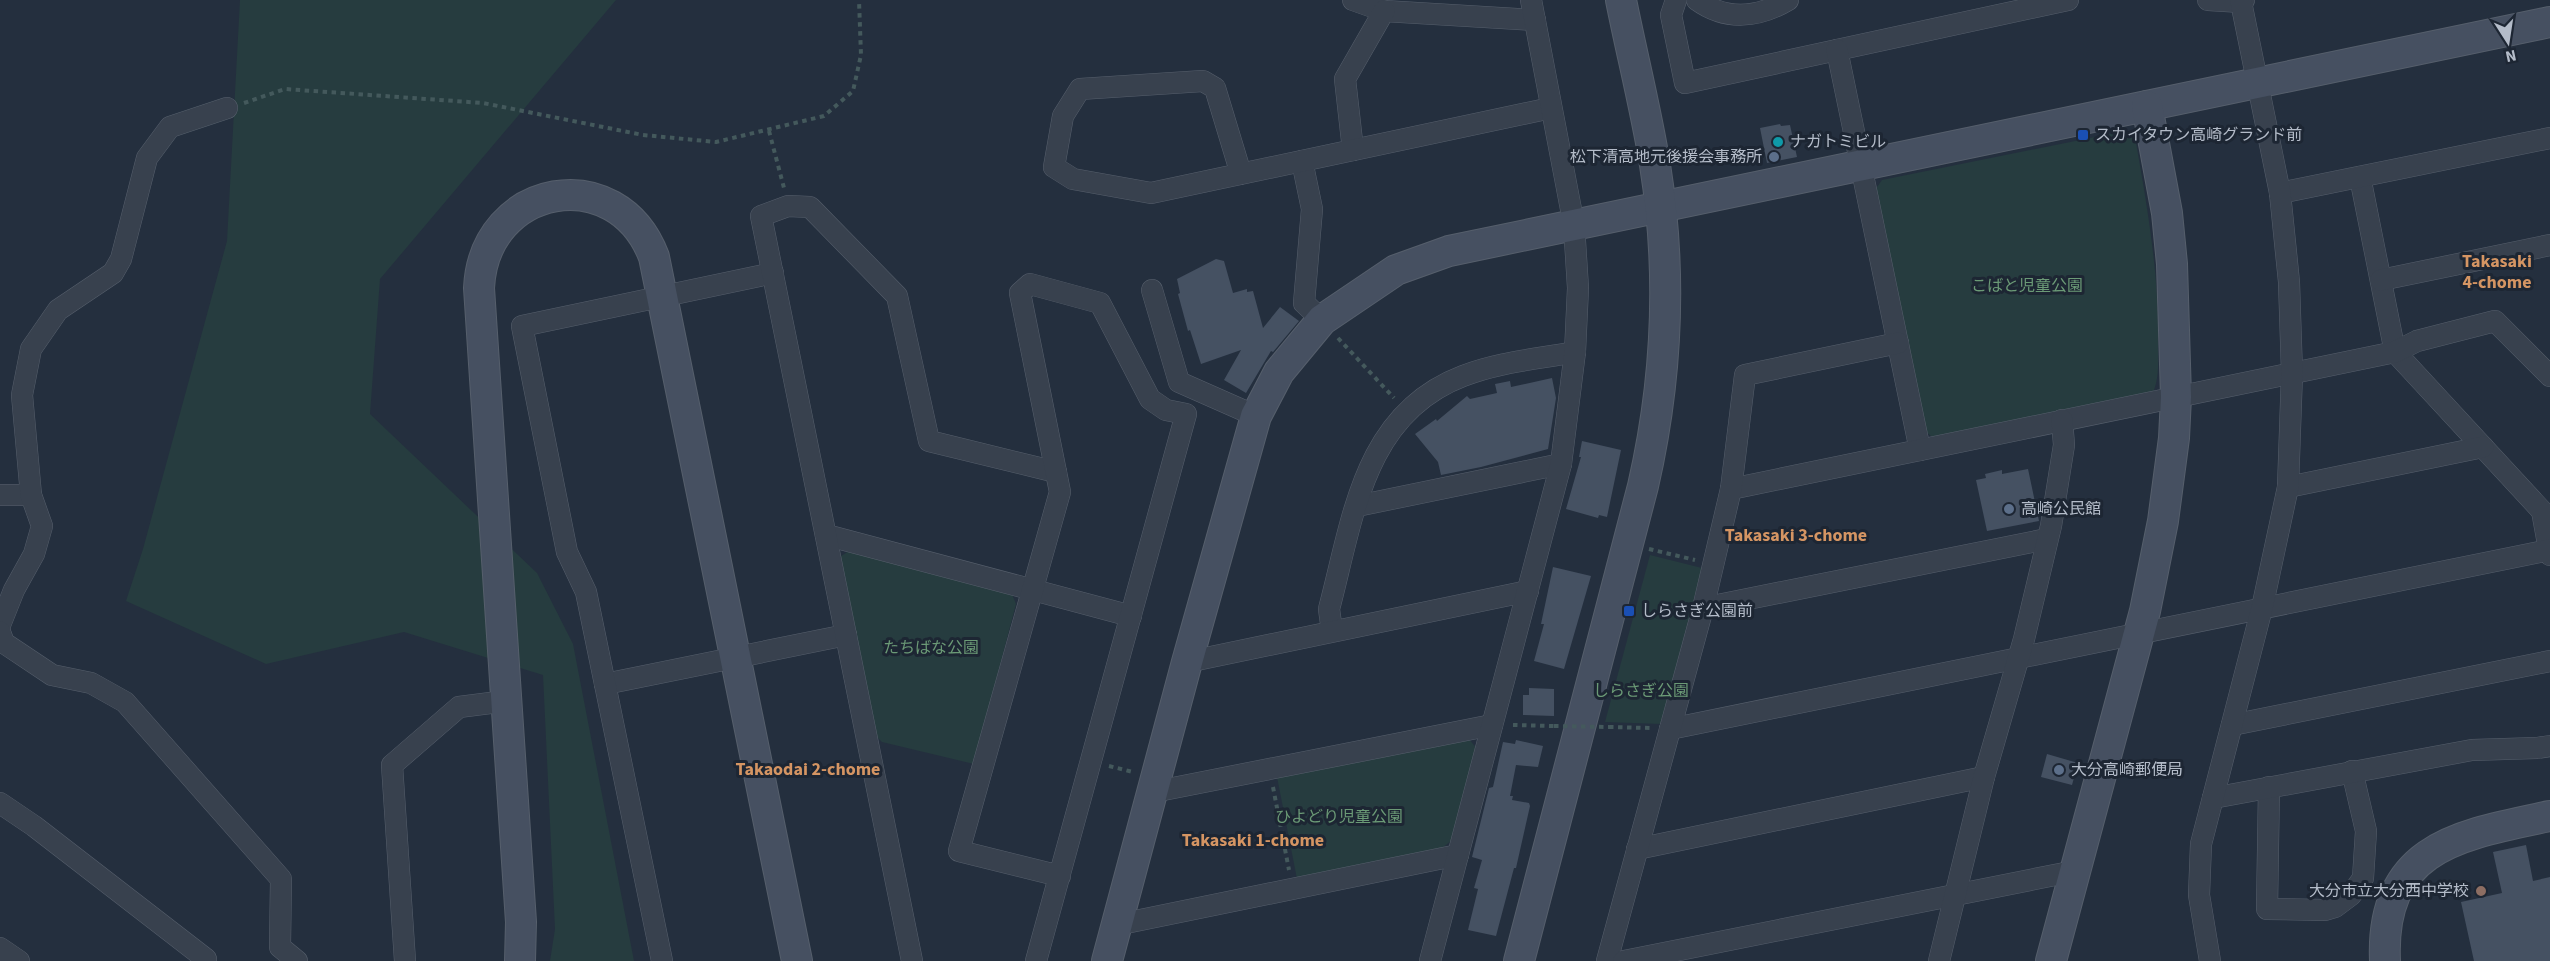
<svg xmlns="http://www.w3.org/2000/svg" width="2550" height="961" font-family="'Source Sans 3','Noto Sans JP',sans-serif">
<rect width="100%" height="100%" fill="#242f3e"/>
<g fill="#263c3f">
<polygon points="240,0 616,0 380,279 370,414 537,573 573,644 634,961 550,961 555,929 543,675 404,632 266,664 126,601 143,549 227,241"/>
<path d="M 2125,131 L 2135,137 C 2147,205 2159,272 2158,341 C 2158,360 2160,378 2152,395 L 1935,439 L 1926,432 L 1875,190 L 1882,180 Z"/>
<polygon points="849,551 1011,592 1016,604 974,764 882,742 877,737 838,558"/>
<polygon points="1650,555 1702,568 1661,724 1605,722"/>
<polygon points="1469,739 1477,749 1452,840 1441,849 1297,879 1277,777"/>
</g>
<g fill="#455162">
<polygon points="1780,124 1781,126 1790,125 1797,157 1767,163 1760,128"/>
<polygon points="1216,259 1224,261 1233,293 1247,289 1247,292 1253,291 1263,328 1280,307 1299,321 1273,352 1271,351 1246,393 1224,380 1241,350 1201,364 1190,330 1188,331 1178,294 1180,293 1177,279"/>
<polygon points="1552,378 1556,398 1548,449 1481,467 1441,475 1438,462 1415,434 1436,419 1437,421 1467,396 1470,399 1497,393 1495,384 1510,381 1511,387"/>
<polygon points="1582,441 1621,450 1607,517 1599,515 1598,518 1566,509 1581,457 1579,457"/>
<polygon points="2028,469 2039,521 1987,531 1976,480 1986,478 1985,474 2002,470 2002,474"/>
<polygon points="1553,567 1591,576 1564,669 1534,661 1544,624 1541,624"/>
<polygon points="1529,688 1554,689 1554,716 1523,715 1523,695 1529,695"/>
<polygon points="1516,740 1543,746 1538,767 1516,765 1510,796 1513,796 1512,800 1529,803 1530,806 1516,868 1514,868 1496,936 1468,930 1478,889 1474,888 1482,860 1472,857 1489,788 1493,787 1503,742 1515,744"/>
<polygon points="2047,754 2078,763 2072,785 2041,777"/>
<polygon points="2526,845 2533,881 2550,877 2550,961 2474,961 2461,902 2502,893 2493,852"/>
</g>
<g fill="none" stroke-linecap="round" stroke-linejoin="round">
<defs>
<g id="street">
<polyline points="1353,0 1384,11 1535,20"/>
<polyline points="1676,0 1671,15 1685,83 2068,0"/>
<path d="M 1697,0 C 1726,21 1758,18 1788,0"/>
<polyline points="2208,0 2241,2 2244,0"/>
<polyline points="1837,50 1920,450"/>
<polyline points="1353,150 1345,79 1384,11"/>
<polyline points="1302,161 1312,209 1304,303 1322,320"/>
<polyline points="1241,174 1215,88 1203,81 1080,89 1063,116 1054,167 1073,179 1151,193 1551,108"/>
<polyline points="2360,177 2395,352 2542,511 2550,555"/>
<polyline points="2280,193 2550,138"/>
<polyline points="2381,280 2550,245"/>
<polyline points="1152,290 1179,382 1256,416"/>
<polyline points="2288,487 2483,447"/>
<polyline points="1731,489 2395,352 2417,341 2495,321 2550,376"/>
<polyline points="0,495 31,495"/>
<polyline points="1357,506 1561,464"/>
<polyline points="826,535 1131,616"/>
<polyline points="1703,608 2047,539"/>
<polyline points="0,625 14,590 34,554 42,526 31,495 22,395 31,349 58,310 113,273 121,259 147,158 170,127 227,108"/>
<path d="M 1332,631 L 1329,609 C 1353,519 1363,414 1463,376 C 1498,362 1538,359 1575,352"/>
<polyline points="0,632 4,643 52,675 91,683 125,702 281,879 280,947 297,961"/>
<polyline points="1187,662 1528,591"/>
<polyline points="605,684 846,635"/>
<polyline points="2232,725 2550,661"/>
<polyline points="1670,729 2549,550"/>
<polyline points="2269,787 2267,909 2325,910 2335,907 2351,895 2363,878 2366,831 2352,771"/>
<polyline points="1153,792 1492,725"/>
<polyline points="2213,798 2472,750 2537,748 2550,746"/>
<polyline points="0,803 34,826 206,959 205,961"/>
<polyline points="1637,849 1984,777"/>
<polyline points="1116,925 1458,855"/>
<polyline points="0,948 19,961"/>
<polyline points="405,961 392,765 459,707 506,701"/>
<polyline points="662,961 586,592 567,552 522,326 773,273"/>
<polyline points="912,961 761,216 788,206 810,207 897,296 929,441 1056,472"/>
<polyline points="1036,961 1186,414 1166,410 1150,399 1100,303 1030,284 1020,293 1060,492 959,851 1060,876"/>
<polyline points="1430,961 1561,464 1575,352 1578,288 1574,225 1531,0"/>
<polyline points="1607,961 1703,608 1731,489 1745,375 1898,343"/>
<polyline points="1624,961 2075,871"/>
<polyline points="1939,961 1984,777 2024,639 2051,526 2064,445 2062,420"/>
<polyline points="2210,961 2199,895 2201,844 2262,608 2288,487 2292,373 2289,282 2280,193 2241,2"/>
</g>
<g id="secondary">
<path d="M 520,961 L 521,922 L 479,288 C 484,183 617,159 654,257 L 797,961"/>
<polyline points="1107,961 1187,662 1256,416 1279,372 1322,320 1396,270 1449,251 2550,22"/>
<path d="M 1519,961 L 1643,486 C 1667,381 1672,271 1655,165 C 1646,110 1632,55 1621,0"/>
<polyline points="2051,961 2145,611 2163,521 2174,438 2176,397 2172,264 2167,213 2147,106"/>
<path d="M 2385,961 C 2380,846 2460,835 2550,816"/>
</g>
</defs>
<use href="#street" stroke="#565f6c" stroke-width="22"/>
<use href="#secondary" stroke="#565f6c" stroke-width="32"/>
<g stroke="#44595c" stroke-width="4" stroke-dasharray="4.5 4.5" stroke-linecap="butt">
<polyline points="244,103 285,89 483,103 643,135 716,142 824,116 853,91 861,55 859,0"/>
<polyline points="769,131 784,188"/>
<polyline points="1338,338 1394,398"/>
<polyline points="1649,549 1695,560"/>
<polyline points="1513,725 1554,726"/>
<polyline points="1609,727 1651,728"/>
<polyline points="1109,766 1133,772"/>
<polyline points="1273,787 1289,870"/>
</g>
<use href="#street" stroke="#38414e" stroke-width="21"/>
<use href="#secondary" stroke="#465061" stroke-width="30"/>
<polyline stroke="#44595c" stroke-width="4" stroke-dasharray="4.5 4.5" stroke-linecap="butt" points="1554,726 1609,727"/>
</g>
<g fill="#1a4fb4" stroke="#1d2633" stroke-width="2">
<rect x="2077" y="129" width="12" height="12" rx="3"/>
<rect x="1623" y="605" width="12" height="12" rx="3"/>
</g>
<circle fill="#0f9aa8" stroke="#1d2633" stroke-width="2" cx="1778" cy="142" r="6"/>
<g fill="#5c6f8a" stroke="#1d2633" stroke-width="2">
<circle cx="1774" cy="157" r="6"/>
<circle cx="2009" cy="509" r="6"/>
<circle cx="2059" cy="770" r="6"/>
</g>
<circle fill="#8d6e63" stroke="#1d2633" stroke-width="2" cx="2481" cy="891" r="6"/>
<g text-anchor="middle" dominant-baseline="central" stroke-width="6" stroke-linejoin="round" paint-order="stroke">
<g font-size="16" fill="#b4bcc9" stroke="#1d2633" text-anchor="start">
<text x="2095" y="135">スカイタウン高崎グランド前</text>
<text x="1790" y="142">ナガトミビル</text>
<text x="1762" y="157" text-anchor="end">松下清高地元後援会事務所</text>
<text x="2021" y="509">高崎公民館</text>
<text x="1641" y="611">しらさぎ公園前</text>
<text x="2071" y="770">大分高崎郵便局</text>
<text x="2469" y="891" text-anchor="end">大分市立大分西中学校</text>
</g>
<g font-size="16" fill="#6b9a76" stroke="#1d2633">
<text x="2027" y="286">こばと児童公園</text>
<text x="931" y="648">たちばな公園</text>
<text x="1641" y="691">しらさぎ公園</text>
<text x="1339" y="817">ひよどり児童公園</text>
</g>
<g font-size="18" font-weight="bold" fill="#d59563" stroke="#1d2633">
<text x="2497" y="261">Takasaki<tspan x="2497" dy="21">4-chome</tspan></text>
<text x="1796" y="535">Takasaki 3-chome</text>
<text x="808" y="769">Takaodai 2-chome</text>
<text x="1253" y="840">Takasaki 1-chome</text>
</g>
</g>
<g transform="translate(2508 42) rotate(168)" stroke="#1d2633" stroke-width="4.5" paint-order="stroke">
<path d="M0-4.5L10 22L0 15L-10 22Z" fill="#b4bcc9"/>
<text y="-9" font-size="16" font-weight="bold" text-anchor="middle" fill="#b4bcc9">N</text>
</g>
</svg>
